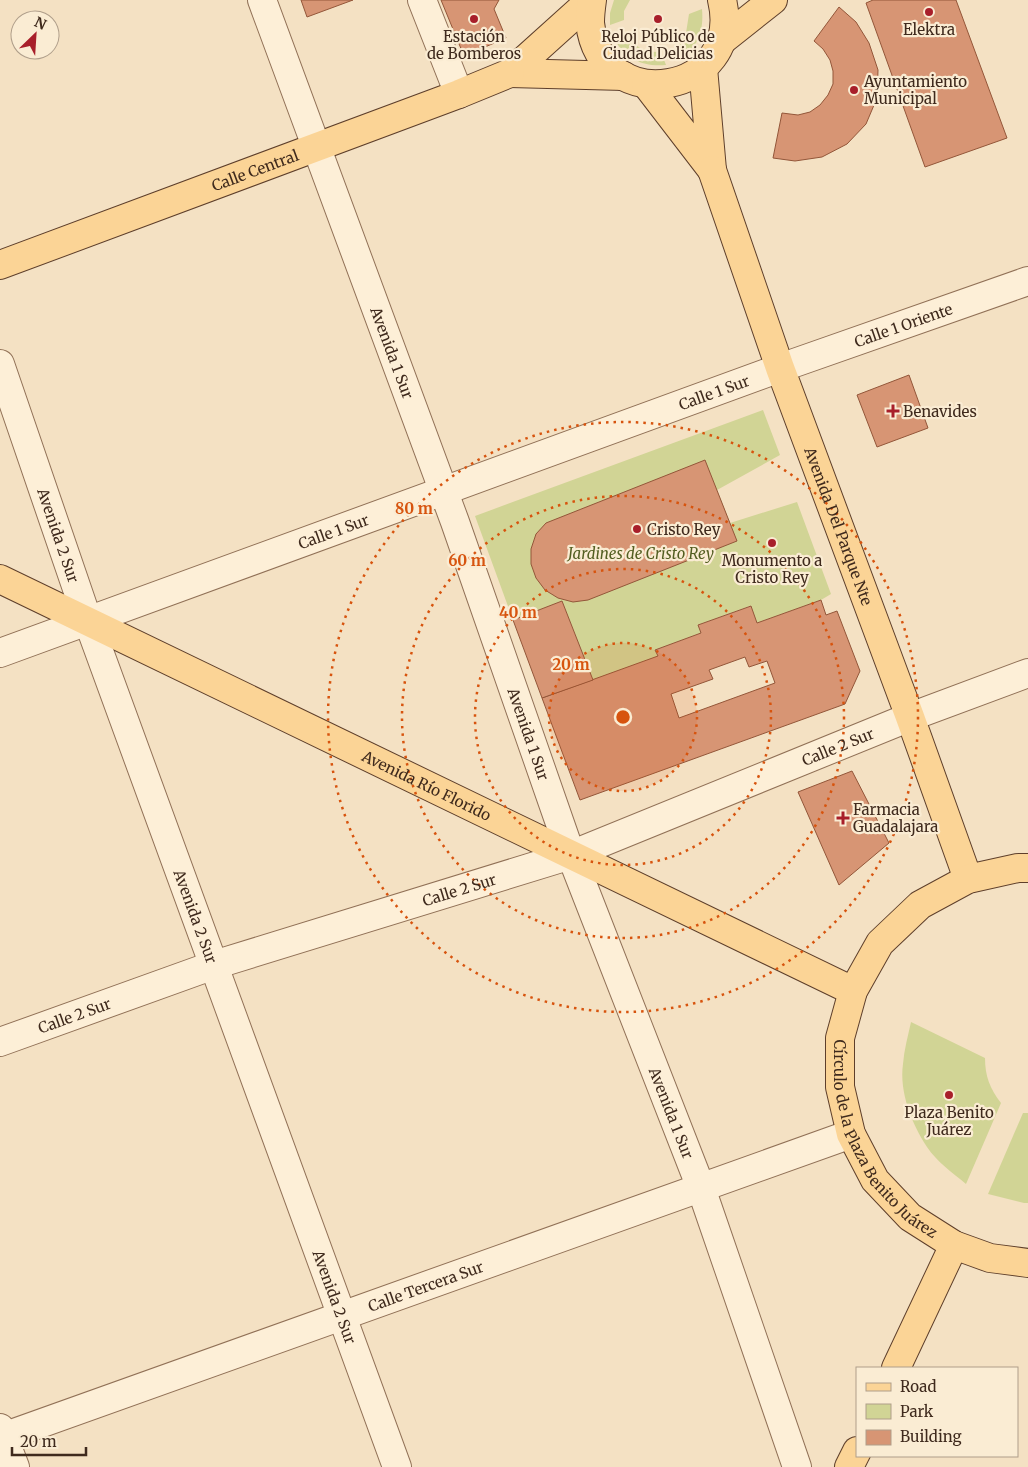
<svg xmlns="http://www.w3.org/2000/svg" width="1028" height="1467" font-family="Merriweather,serif">
<rect width="100%" height="100%" fill="#f4e1c3"/>
<g fill="#d1d495">
<polygon points="614,0 630,0 624,11 624,20 610,25 610,13"/>
<path d="M 702,9 C 704,30 698,47 681,59 L 675,46 L 686,33 L 689,14 Z"/>
<path d="M 627,35 C 635,48 647,53 661,52 L 666,65 C 644,67 626,60 615,40 Z"/>
<polygon points="763,410 780,455 717,490 730,523 797,502 831,594 821,600 757,623 750,606 698,625 701,633 655,650 658,656 593,680 562,601 513,620 475,516"/>
<path d="M 911,1022 L 985,1058 C 985,1076 990,1089 1001,1103 L 966,1184 C 953,1173 937,1162 927,1147 C 912,1124 899,1092 903,1064 C 904,1050 908,1036 911,1022 Z"/>
<polygon points="1023,1113 1028,1113 1028,1203 1024,1203 988,1194"/>
</g>
<g fill="#d79574" stroke="#935639" fill-rule="evenodd">
<polygon points="301,0 353,0 307,17"/>
<polygon points="441,0 499,0 494,9 506,38 464,56"/>
<polygon points="873,0 956,0 1007,138 925,167 866,3"/>
<polygon points="839,7 856,22 869,43 878,70 877,98 866,124 847,144 822,157 795,161 773,158 782,113 798,115 810,112 820,105 828,95 833,84 833,71 830,60 823,49 814,41"/>
<polygon points="909,375 928,428 877,447 857,395"/>
<polygon points="705,460 737,541 588,600 573,602 558,598 545,590 536,578 531,564 531,549 536,534 546,523"/>
<path d="M 821,600 L 826,615 L 837,611 L 860,671 L 845,704 L 580,800 L 542,698 L 658,656 L 655,650 L 701,633 L 698,625 L 751,606 L 757,623 ZM 745,657 L 749,667 L 767,661 L 775,683 L 679,718 L 671,694 L 713,679 L 709,670 Z"/>
<polygon points="562,601 593,680 542,698 513,620"/>
<polygon points="852,771 889,843 839,885 798,792"/>
</g>
<g fill="none" stroke-linecap="round" stroke-linejoin="round">
<defs>
<g id="minor">
<path id="s1" d="M 262,0 L 455,522 L 571,855 L 701,1188 L 797,1467"/>
<polyline points="422,0 459,94"/>
<path id="s2" d="M 0,364 L 88,621 L 397,1467"/>
<path id="s3" d="M 0,653 L 780,368 L 1028,281"/>
<path id="s4" d="M 0,1042 L 214,965 L 571,855 L 910,717 L 1028,673"/>
<polyline points="0,1428 15,1467"/>
<path id="s5" d="M 0,1438 L 851,1134"/>
</g>
<g id="major">
<polyline points="591,0 510,73 624,76"/>
<path d="M 592,0 C 591,7 590,15 590,23 C 601,119 745,95 722,0"/>
<polyline points="720,42 773,0"/>
<polyline points="646,84 712,170 703,68"/>
<path id="s6" d="M 712,170 L 780,368 L 910,717 L 968,879"/>
<path id="s7" d="M 0,265 L 459,94 L 510,73"/>
<path id="s8" d="M 0,579 L 853,991"/>
<path id="s9" d="M 1028,868 L 1018,868 L 968,879 L 920,905 L 880,943 L 853,991 L 840,1038 L 840,1087 L 851,1134 L 875,1180 L 910,1217 L 954,1245 L 990,1258 L 1028,1263"/>
<polyline points="896,1368 954,1245"/>
<polyline points="849,1467 857,1451"/>
</g>
</defs>
<use href="#minor" stroke="#917157" stroke-width="30"/>
<use href="#major" stroke="#5e3f2b" stroke-width="30"/>
<use href="#minor" stroke="#fdefd7" stroke-width="28"/>
<use href="#major" stroke="#fbd496" stroke-width="28"/>
</g>
<circle cx="623" cy="717" r="74" fill="#d7540e" fill-opacity=".12"/>
<g fill="none" stroke="#d7540e" stroke-width="2.5" stroke-dasharray="2.5 5">
<circle cx="623" cy="717" r="74"/>
<circle cx="623" cy="717" r="148"/>
<circle cx="623" cy="717" r="221"/>
<circle cx="623" cy="717" r="295"/>
</g>
<g fill="#a81f2a" stroke="#faecd3" stroke-width="2">
<circle cx="929" cy="12" r="5"/>
<circle cx="474" cy="19" r="5"/>
<circle cx="658" cy="19" r="5"/>
<circle cx="854" cy="90" r="5"/>
<path d="M890.5 403.5h5v5h5v5h-5v5h-5v-5h-5v-5h5z"/>
<circle cx="637" cy="529" r="5"/>
<circle cx="772" cy="543" r="5"/>
<path d="M840.5 810.5h5v5h5v5h-5v5h-5v-5h-5v-5h5z"/>
<circle cx="949" cy="1095" r="5"/>
</g>
<g text-anchor="middle" dominant-baseline="central" stroke-width="4.5" stroke-linejoin="round" paint-order="stroke">
<g font-size="15" fill="#3f2a1d" stroke="#faecd3">
<text x="929" y="29">Elektra</text>
<text x="474" y="36">Estación<tspan x="474" dy="17">de Bomberos</tspan></text>
<text x="658" y="36">Reloj Público de<tspan x="658" dy="17">Ciudad Delicias</tspan></text>
<text x="864" y="81" text-anchor="start">Ayuntamiento<tspan x="864" dy="17">Municipal</tspan></text>
<text x="903" y="411" text-anchor="start">Benavides</text>
<text x="647" y="529" text-anchor="start">Cristo Rey</text>
<text x="772" y="560">Monumento a<tspan x="772" dy="17">Cristo Rey</tspan></text>
<text x="853" y="809" text-anchor="start">Farmacia<tspan x="853" dy="17">Guadalajara</tspan></text>
<text x="949" y="1112">Plaza Benito<tspan x="949" dy="17">Juárez</tspan></text>
</g>
<g font-size="15" fill="#3f2a1d" stroke="#faecd3">
<text stroke="none"><textPath href="#s7" startOffset="272">Calle Central</textPath></text>
<text stroke="none"><textPath href="#s3" startOffset="961">Calle 1 Oriente</textPath></text>
<text stroke="none"><textPath href="#s1" startOffset="376">Avenida 1 Sur</textPath></text>
<text stroke="none"><textPath href="#s3" startOffset="760">Calle 1 Sur</textPath></text>
<text stroke="none"><textPath href="#s6" startOffset="378">Avenida Del Parque Nte</textPath></text>
<text stroke="none"><textPath href="#s3" startOffset="355">Calle 1 Sur</textPath></text>
<text stroke="none"><textPath href="#s2" startOffset="181">Avenida 2 Sur</textPath></text>
<text stroke="none"><textPath href="#s1" startOffset="781">Avenida 1 Sur</textPath></text>
<text stroke="none"><textPath href="#s4" startOffset="889">Calle 2 Sur</textPath></text>
<text stroke="none"><textPath href="#s8" startOffset="474">Avenida Río Florido</textPath></text>
<text stroke="none"><textPath href="#s4" startOffset="484">Calle 2 Sur</textPath></text>
<text stroke="none"><textPath href="#s2" startOffset="586">Avenida 2 Sur</textPath></text>
<text stroke="none"><textPath href="#s4" startOffset="79">Calle 2 Sur</textPath></text>
<text stroke="none"><textPath href="#s1" startOffset="1186">Avenida 1 Sur</textPath></text>
<text stroke="none"><textPath href="#s9" startOffset="391">Círculo de la Plaza Benito Juárez</textPath></text>
<text stroke="none"><textPath href="#s5" startOffset="452">Calle Tercera Sur</textPath></text>
<text stroke="none"><textPath href="#s2" startOffset="991">Avenida 2 Sur</textPath></text>
</g>
<g font-size="15" font-style="italic" fill="#535e21" stroke="#faecd3">
<text x="641" y="553">Jardines de Cristo Rey</text>
</g>
</g>
<circle cx="623" cy="717" r="8" fill="#d7540e" stroke="#faecd3" stroke-width="2.5"/>
<g font-size="15" text-anchor="middle" font-weight="bold" fill="#d7540e" stroke="#faecd3" stroke-width="4.5" stroke-linejoin="round" paint-order="stroke">
<text x="414" y="514">80 m</text>
<text x="467" y="566">60 m</text>
<text x="518" y="618">40 m</text>
<text x="571" y="670">20 m</text>
</g>
<rect x="856" y="1367" width="162" height="90" fill="#faecd3" stroke="#af9e8a"/>
<rect x="866" y="1383" width="25" height="8" fill="#fbd496" stroke="#af9e8a"/>
<text x="900" y="1392" font-size="15" fill="#3f2a1d">Road</text>
<rect x="866" y="1404" width="25" height="15" fill="#d1d495" stroke="#af9e8a"/>
<text x="900" y="1417" font-size="15" fill="#3f2a1d">Park</text>
<rect x="866" y="1430" width="25" height="15" fill="#d79574" stroke="#af9e8a"/>
<text x="900" y="1442" font-size="15" fill="#3f2a1d">Building</text>
<g transform="translate(35 35) rotate(25)"><circle r="24" fill="#faecd3" stroke="#af9e8a"/>
<path d="M0-4L9 19L0 12L-9 19Z" fill="#a81f2a"/>
<text y="-8" font-size="14" font-weight="bold" text-anchor="middle" fill="#3f2a1d">N</text>
</g>
<path d="M12 1447v8h74v-8" fill="none" stroke="#3f2a1d" stroke-width="2.5"/>
<text x="20" y="1447" font-size="15" fill="#3f2a1d" stroke="#faecd3" stroke-width="4" paint-order="stroke">20 m</text>
</svg>
